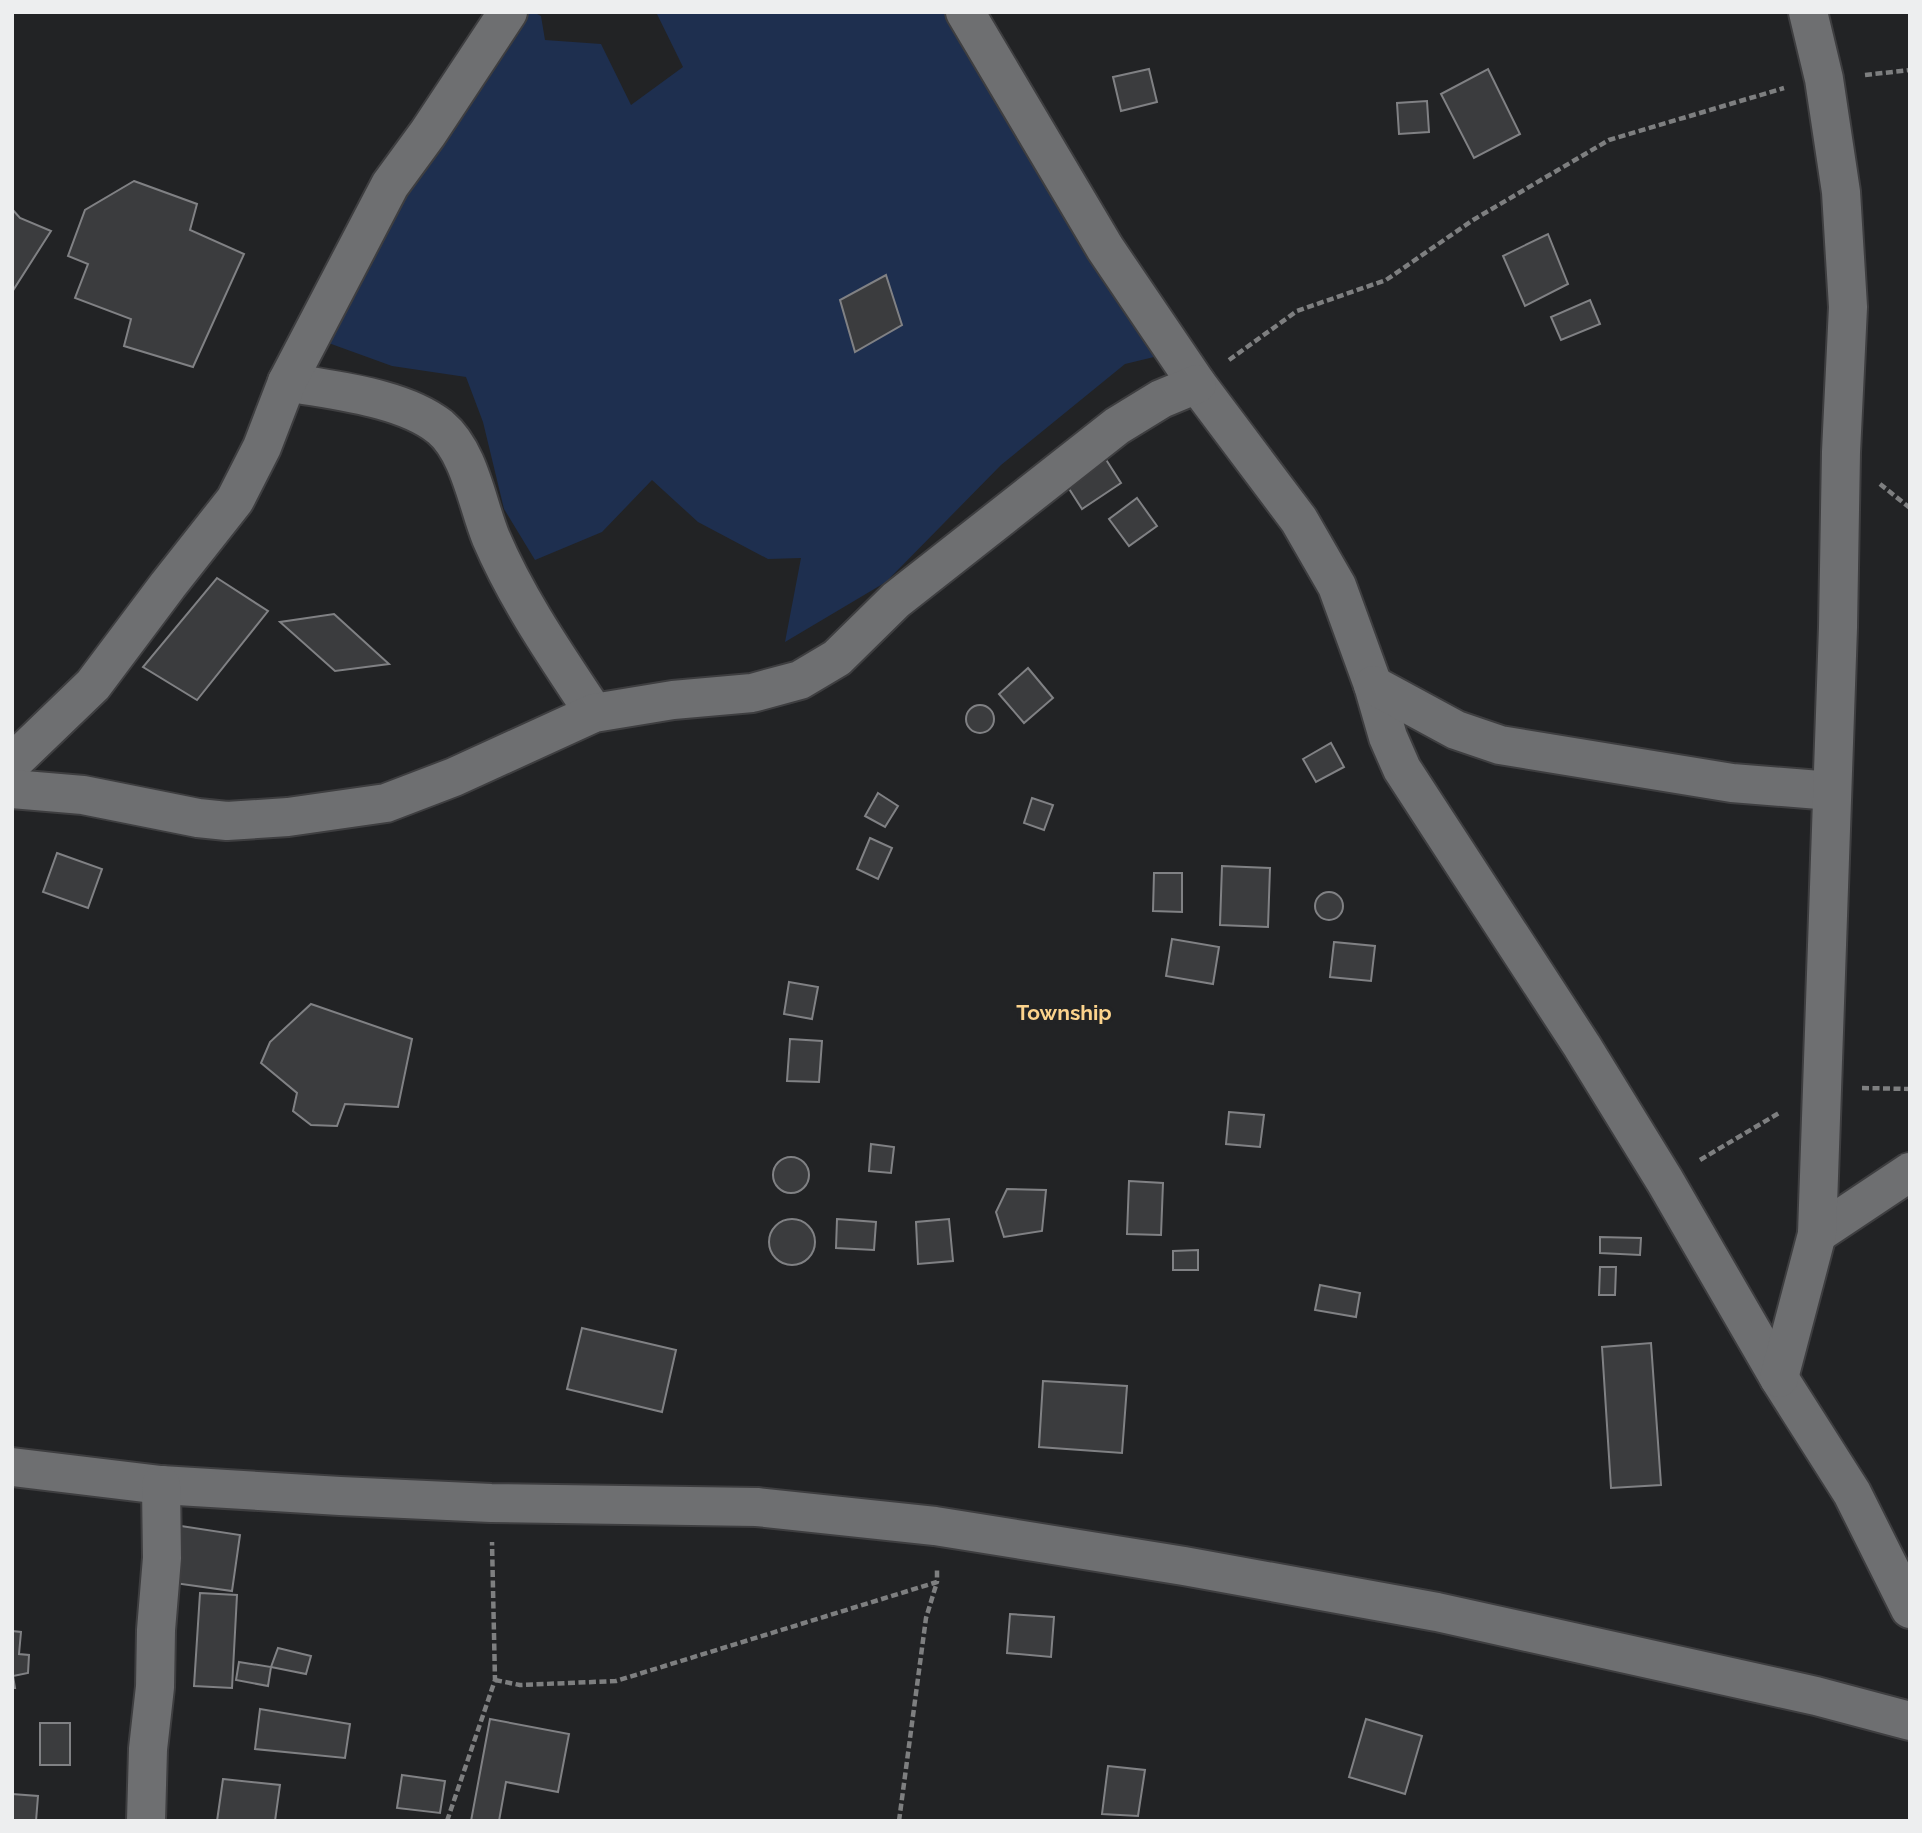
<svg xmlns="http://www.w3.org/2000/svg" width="1922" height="1833" font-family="Raleway,sans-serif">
<rect width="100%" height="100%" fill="#222325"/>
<polygon fill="#1e2f4f" points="499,12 533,12 541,16 545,40 601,44 631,105 683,67 656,12 950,12 1154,357 1125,364 1001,465 886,582 785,642 801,558 768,559 698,522 652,480 602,532 535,560 504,509 483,422 466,377 392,366 323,341"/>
<g fill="#3b3c3e" stroke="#808184" stroke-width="2">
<polygon points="1149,69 1157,102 1121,111 1113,77"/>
<polygon points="1488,69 1520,134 1474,158 1441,94"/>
<polygon points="1427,101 1429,132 1399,134 1397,103"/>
<polygon points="134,181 197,204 190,230 244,254 193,367 124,346 131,319 75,298 88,264 68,256 85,210"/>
<polygon points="12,209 20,218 51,231 12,292"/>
<polygon points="1548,234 1568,284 1525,306 1503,256"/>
<polygon points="886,275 902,325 855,352 840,300"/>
<polygon points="1590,300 1600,324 1561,340 1551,317"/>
<polygon points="1105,458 1121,483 1082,509 1066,484"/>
<polygon points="1137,498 1157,526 1129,546 1109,519"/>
<polygon points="217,578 268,611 197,700 143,667"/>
<polygon points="334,614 389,664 335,671 280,622"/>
<polygon points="1028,668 1053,698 1024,723 999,694"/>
<circle cx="980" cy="719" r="14"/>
<polygon points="1331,743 1344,767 1316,782 1303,759"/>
<polygon points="878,793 898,806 885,827 865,816"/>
<polygon points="1032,798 1053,805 1044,830 1024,823"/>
<polygon points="870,838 892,848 878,879 857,869"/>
<polygon points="57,853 102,869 88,908 43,892"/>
<polygon points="1222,866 1270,868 1268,927 1220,925"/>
<polygon points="1154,873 1182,873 1182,912 1153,911"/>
<circle cx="1329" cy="906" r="14"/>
<polygon points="1172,939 1219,947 1213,984 1166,976"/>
<polygon points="1334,942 1375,946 1371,981 1330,977"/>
<polygon points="789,982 818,987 812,1019 784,1014"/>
<polygon points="311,1004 412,1039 398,1107 345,1104 337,1126 311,1125 293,1111 297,1093 261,1063 270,1042"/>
<polygon points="790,1039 822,1041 819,1082 787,1081"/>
<polygon points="1229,1112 1264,1115 1260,1147 1226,1144"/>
<polygon points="871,1144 894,1147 891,1173 869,1171"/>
<circle cx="791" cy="1175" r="18"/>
<polygon points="1129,1181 1163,1183 1161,1235 1127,1234"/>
<polygon points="1007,1189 1046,1190 1042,1231 1004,1237 996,1212"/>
<circle cx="792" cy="1242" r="23"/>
<polygon points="837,1219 876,1222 874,1250 836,1248"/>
<polygon points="949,1219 953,1261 918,1264 916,1222"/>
<polygon points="1600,1237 1641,1238 1640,1255 1600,1253"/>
<polygon points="1198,1250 1198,1270 1173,1270 1173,1251"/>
<polygon points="1600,1267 1616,1267 1615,1295 1599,1295"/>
<polygon points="1320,1285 1360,1293 1356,1317 1315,1310"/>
<polygon points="582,1328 676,1350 662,1412 567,1389"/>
<polygon points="1651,1343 1661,1485 1611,1488 1602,1347"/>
<polygon points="1043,1381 1127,1386 1122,1453 1039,1447"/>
<polygon points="168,1524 240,1535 232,1591 160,1581"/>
<polygon points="200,1593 237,1595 232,1688 194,1686"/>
<polygon points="1010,1614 1054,1617 1051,1657 1007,1653"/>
<polygon points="12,1631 21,1632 19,1654 29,1655 28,1673 13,1676 15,1688 12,1688"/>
<polygon points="278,1648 311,1656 306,1674 271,1667"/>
<polygon points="239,1662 271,1667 268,1686 236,1680"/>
<polygon points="260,1709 350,1724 345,1758 255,1749"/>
<polygon points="490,1719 569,1734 558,1792 506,1782 499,1821 471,1821"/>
<polygon points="1366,1719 1422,1736 1405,1794 1349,1777"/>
<rect x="40" y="1723" width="30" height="42"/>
<polygon points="1108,1766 1145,1770 1138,1816 1102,1814"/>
<polygon points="402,1775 445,1781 440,1813 397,1808"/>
<polygon points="223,1779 280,1785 275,1821 217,1821"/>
<polygon points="12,1794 38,1796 36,1821 12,1821"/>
</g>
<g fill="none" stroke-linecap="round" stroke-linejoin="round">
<defs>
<g id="minor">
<polyline points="965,12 1105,248 1197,384 1299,520 1337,586 1373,685 1388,737 1402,769 1582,1046 1665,1181 1779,1378 1852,1493 1910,1609"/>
<path d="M 287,382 C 335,391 402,397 440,427 C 470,452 477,504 491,538 C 518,601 557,657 594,713"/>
<polyline points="1373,685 1456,730 1500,745 1732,783 1832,791"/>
<polyline points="12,763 93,685 168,585 235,500 262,447 287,382 390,185 428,133 508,12"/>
<polyline points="12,789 83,795 198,818 227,821 288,817 386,803 454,777 594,713 673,700 752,693 800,680 837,658 896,600 1117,426 1161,399 1197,384"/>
<polyline points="1817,1234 1910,1172"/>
<polyline points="1779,1378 1817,1234 1838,627 1841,452 1848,307 1841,192 1824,79 1808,12"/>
<polyline points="12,1467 161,1485 340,1496 491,1503 757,1507 935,1526 1184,1566 1437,1612 1816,1696 1910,1721"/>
<polyline points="146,1821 148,1749 155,1687 156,1630 162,1558 161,1485"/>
</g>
</defs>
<use href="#minor" stroke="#3e3e40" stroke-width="42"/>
<g stroke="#7e7f80" stroke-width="4.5" stroke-dasharray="7 3.5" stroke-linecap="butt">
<polyline points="1865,75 1910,70"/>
<polyline points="1229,360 1297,311 1386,280 1473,220 1609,140 1784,88"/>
<polyline points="1880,484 1910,508"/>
<polyline points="1862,1088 1910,1089"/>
<polyline points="1700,1160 1779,1113"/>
<polyline points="495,1680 520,1685 616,1681 937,1582 937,1568"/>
<polyline points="447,1821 495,1680 492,1542"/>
<polyline points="899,1821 926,1618 937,1582"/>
</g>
<use href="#minor" stroke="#6e6f71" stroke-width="38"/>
</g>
<g text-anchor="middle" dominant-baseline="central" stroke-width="7" stroke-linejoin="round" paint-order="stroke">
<g font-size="21" font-weight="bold" fill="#fcd38c" stroke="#222325">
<text x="1064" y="1012">Township</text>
</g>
</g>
<rect width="1922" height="1833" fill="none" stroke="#edeeef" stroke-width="28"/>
</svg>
